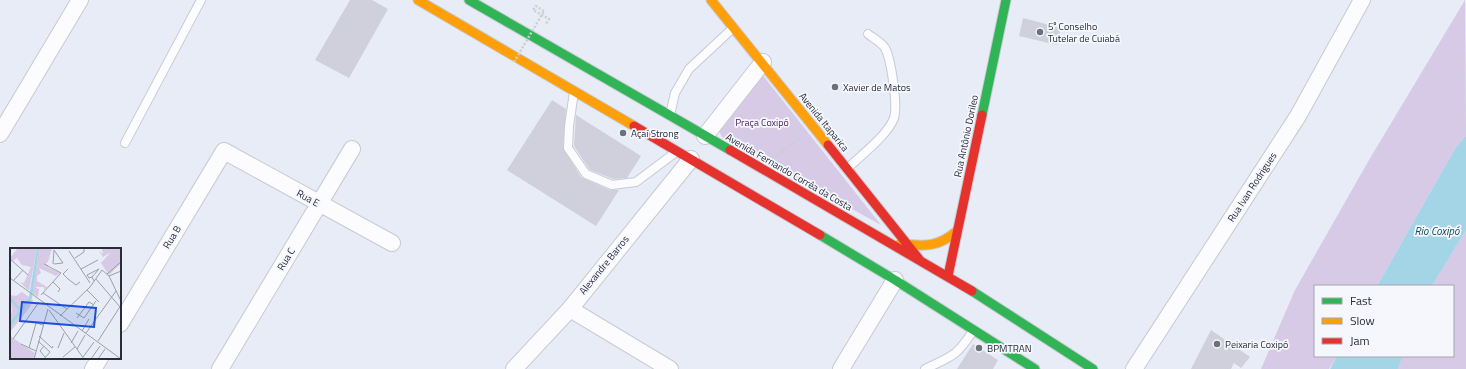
<svg xmlns="http://www.w3.org/2000/svg" width="1466" height="369" font-family="'Titillium Web',sans-serif">
<rect width="100%" height="100%" fill="#e8ecf6"/>
<g fill="#d6cae6">
<polygon points="1465,0 1466,136 1456,147 1377,286 1315,286 1315,356 1337,356 1329,369 1261,369 1295,290 1369,160"/>
<polygon points="761,73 881,225 722,137 717,127"/>
<polygon points="1466,230 1466,369 1398,369 1403,356 1453,356 1453,286 1432,286"/>
</g>
<g fill="#a4d5e7">
<polygon points="1466,136 1466,230 1432,286 1377,286 1456,147"/>
<polygon points="1337,356 1403,356 1398,369 1330,369"/>
</g>
<g fill="#cfd0db">
<polygon points="350,0 372,0 388,9 349,78 315,60"/>
<polygon points="1023,18 1061,28 1057,45 1019,36"/>
<polygon points="552,100 566,109 563,148 581,177 610,190 619,190 596,226 507,170"/>
<polygon points="576,115 641,156 627,178 613,179 590,170 574,146"/>
<polygon points="1211,330 1250,357 1241,368 1234,363 1231,369 1191,369"/>
<polygon points="973,344 998,360 993,369 957,369"/>
</g>
<g fill="none" stroke-linecap="round" stroke-linejoin="round">
<defs>
<g id="lane">
<polyline points="574,92 569,126 568,148 586,174 612,185 636,182 676,152"/>
<polyline points="670,115 675,93 689,69 733,28"/>
<polyline points="125,143 201,0"/>
<path d="M 848,168 C 861,155 888,135 894,118 C 898,105 891,59 885,48 C 881,42 873,38 868,34"/>
<path d="M 925,369 C 952,356 956,357 973,331"/>
</g>
<g id="street">
<polyline points="0,134 80,0"/>
<polyline points="705,136 763,62"/>
<polyline points="570,309 670,369"/>
<polyline points="120,324 224,151 392,243"/>
<polyline points="93,369 100,358"/>
<polyline points="220,369 352,149"/>
<polyline points="514,369 570,309 691,159"/>
<polyline points="841,369 895,280"/>
<polyline points="1134,369 1298,116 1362,0"/>
</g>
<g id="fast">
<polyline points="469,0 730,150"/>
<polyline points="982,115 1006,0"/>
<polyline points="820,235 895,280 1035,369"/>
<polyline points="972,291 1093,369"/>
</g>
<g id="slow">
<polyline points="418,0 634,126"/>
<polyline points="711,0 828,145"/>
<path d="M 900,244 C 925,246 937,248 957,231"/>
</g>
<g id="jam">
<polyline points="634,126 820,235"/>
<polyline points="828,145 919,259"/>
<polyline points="730,150 972,291"/>
<polyline points="948,276 982,115"/>
</g>
</defs>
<use href="#lane" stroke="#c5cad4" stroke-width="10"/>
<use href="#street" stroke="#c5cad4" stroke-width="18"/>
<use href="#fast" stroke="#c5cad4" stroke-width="11"/>
<use href="#slow" stroke="#c5cad4" stroke-width="11"/>
<use href="#jam" stroke="#c5cad4" stroke-width="11"/>
<g stroke="#ccced1" stroke-width="2.5" stroke-dasharray="2 2" stroke-linecap="butt">
<polyline points="544,11 536,6 533,10 549,19 546,24"/>
<polyline points="741,115 750,130 746,138"/>
<polyline points="776,156 801,137"/>
</g>
<use href="#lane" stroke="#fcfcfe" stroke-width="8"/>
<use href="#street" stroke="#fcfcfe" stroke-width="16"/>
<use href="#fast" stroke="#30b455" stroke-width="9"/>
<use href="#slow" stroke="#ff9f0a" stroke-width="9"/>
<use href="#jam" stroke="#e5322d" stroke-width="9"/>
<polyline stroke="#ccced1" stroke-width="2.5" stroke-dasharray="2 2" stroke-linecap="butt" points="514,62 544,11"/>
</g>
<g fill="#6b707a" stroke="#f5f7fd" stroke-width="1.5">
<circle cx="1040" cy="32" r="4"/>
<circle cx="835" cy="87" r="4"/>
<circle cx="623" cy="133" r="4"/>
<circle cx="1217" cy="344" r="4"/>
<circle cx="979" cy="348" r="4"/>
</g>
<g text-anchor="middle" dominant-baseline="central" stroke-width="3.5" stroke-linejoin="round" paint-order="stroke">
<g font-size="10" fill="#282d37" stroke="#f5f7fd" text-anchor="start">
<text x="1048" y="26">5⁰ Conselho<tspan x="1048" dy="12">Tutelar de Cuiabá</tspan></text>
<text x="843" y="87">Xavier de Matos</text>
<text x="631" y="133">Açaí Strong</text>
<text x="1225" y="344">Peixaria Coxipó</text>
<text x="987" y="348">BPMTRAN</text>
</g>
<g font-size="10" fill="#492560" stroke="#f5f7fd">
<text x="762" y="122">Praça Coxipó</text>
</g>
<g font-size="10" fill="#282d37" stroke="#f5f7fd">
<text transform="translate(824 122) rotate(51)">Avenida Itaparica</text>
<text transform="translate(966 136) rotate(-78)">Rua Antônio Dorileo</text>
<text transform="translate(789 172) rotate(30)">Avenida Fernando Corrêa da Costa</text>
<text transform="translate(1252 187) rotate(-57)">Rua Ivan Rodrigues</text>
<text transform="translate(308 198) rotate(29)">Rua E</text>
<text transform="translate(172 237) rotate(-59)">Rua B</text>
<text transform="translate(286 259) rotate(-59)">Rua C</text>
<text transform="translate(604 265) rotate(-51)">Alexandre Barros</text>
</g>
<g font-size="11" font-style="italic" fill="#0e4959" stroke="#f5f7fd">
<text x="1437" y="231">Rio Coxipó</text>
</g>
</g>
<g transform="translate(10 248)">
<rect width="111" height="111" fill="#e8ecf6"/>
<path d="M 8,0 L 27,0 L 19,43 L 10,34 L 14,35 L 21,19 L 12,17 L 7,10 L 3,13 L 0,10 ZM 29,0 L 42,0 L 38,14 L 33,17 L 50,25 L 46,28 L 29,20 L 31,25 L 27,28 L 27,33 L 37,39 L 34,42 L 34,39 L 25,39 L 29,41 L 28,49 L 23,46 L 23,41 ZM 98,0 L 111,0 L 111,15 L 99,27 L 91,15 L 101,4 L 93,9 L 89,3 L 93,6 L 92,1 ZM 12,44 L 19,49 L 0,74 L 2,62 L 0,47 L 6,48 ZM 21,51 L 23,52 L 20,59 L 0,84 L 0,80 ZM 0,88 L 25,105 L 23,111 L 0,111 Z" fill="#d6cae6"/>
<path d="M 27,0 L 29,0 L 22,50 L 0,80 L 0,74 L 19,49 Z" fill="#a4d5e7"/>
<path fill="none" stroke="#a4d5e7" stroke-width="2" d="M 0,50 L 10,62"/>
<path fill="none" stroke="#9ba0aa" stroke-width="1" d="M 59,3 L 80,35M 65,10 L 74,4 L 74,0M 0,11 L 18,27M 43,16 L 44,2 L 53,15 L 44,16M 58,21 L 53,26 L 58,31 L 66,37 L 70,34M 71,21 L 88,12M 97,26 L 111,14M 99,28 L 111,53M 82,29 L 79,30 L 77,27 L 89,21 L 82,29 L 84,33M 0,30 L 111,111M 86,31 L 110,59M 4,32 L 13,22M 43,34 L 50,41 L 48,44M 77,42 L 89,54M 33,45 L 57,61M 31,47 L 51,25 L 34,16 L 38,18M 39,62 L 74,111M 66,65 L 74,70 L 86,53M 50,68 L 80,39 L 92,22 L 99,28 L 111,23M 67,70 L 79,54 L 84,57M 72,83 L 79,71M 76,85 L 106,43M 29,88 L 42,100 L 43,98M 3,91 L 29,54M 28,93 L 40,104 L 34,111M 88,93 L 111,57M 61,95 L 68,83M 11,96 L 26,103M 34,98 L 30,103 L 35,109M 19,100 L 26,75 L 33,77M 48,100 L 54,85M 67,101 L 75,87M 53,109 L 65,99M 73,109 L 84,94M 24,111 L 38,61M 81,111 L 90,98M 88,111 L 95,101"/>
<path fill="#1d4ed8" fill-opacity="0.15" stroke="#1d4ed8" stroke-width="2" d="M 12,54 L 86,60 L 84,79 L 10,73 Z"/>
<rect width="111" height="111" fill="none" stroke="#282d37" stroke-width="2"/>
</g>
<rect x="1314" y="285" width="140" height="72" fill="#f5f7fd" stroke="#a3a6ae"/>
<rect x="1322" y="298" width="20" height="6" fill="#30b455" stroke="#a3a6ae"/>
<text x="1350" y="305" font-size="12" fill="#282d37">Fast</text>
<rect x="1322" y="318" width="20" height="6" fill="#ff9f0a" stroke="#a3a6ae"/>
<text x="1350" y="325" font-size="12" fill="#282d37">Slow</text>
<rect x="1322" y="338" width="20" height="6" fill="#e5322d" stroke="#a3a6ae"/>
<text x="1350" y="345" font-size="12" fill="#282d37">Jam</text>
</svg>
